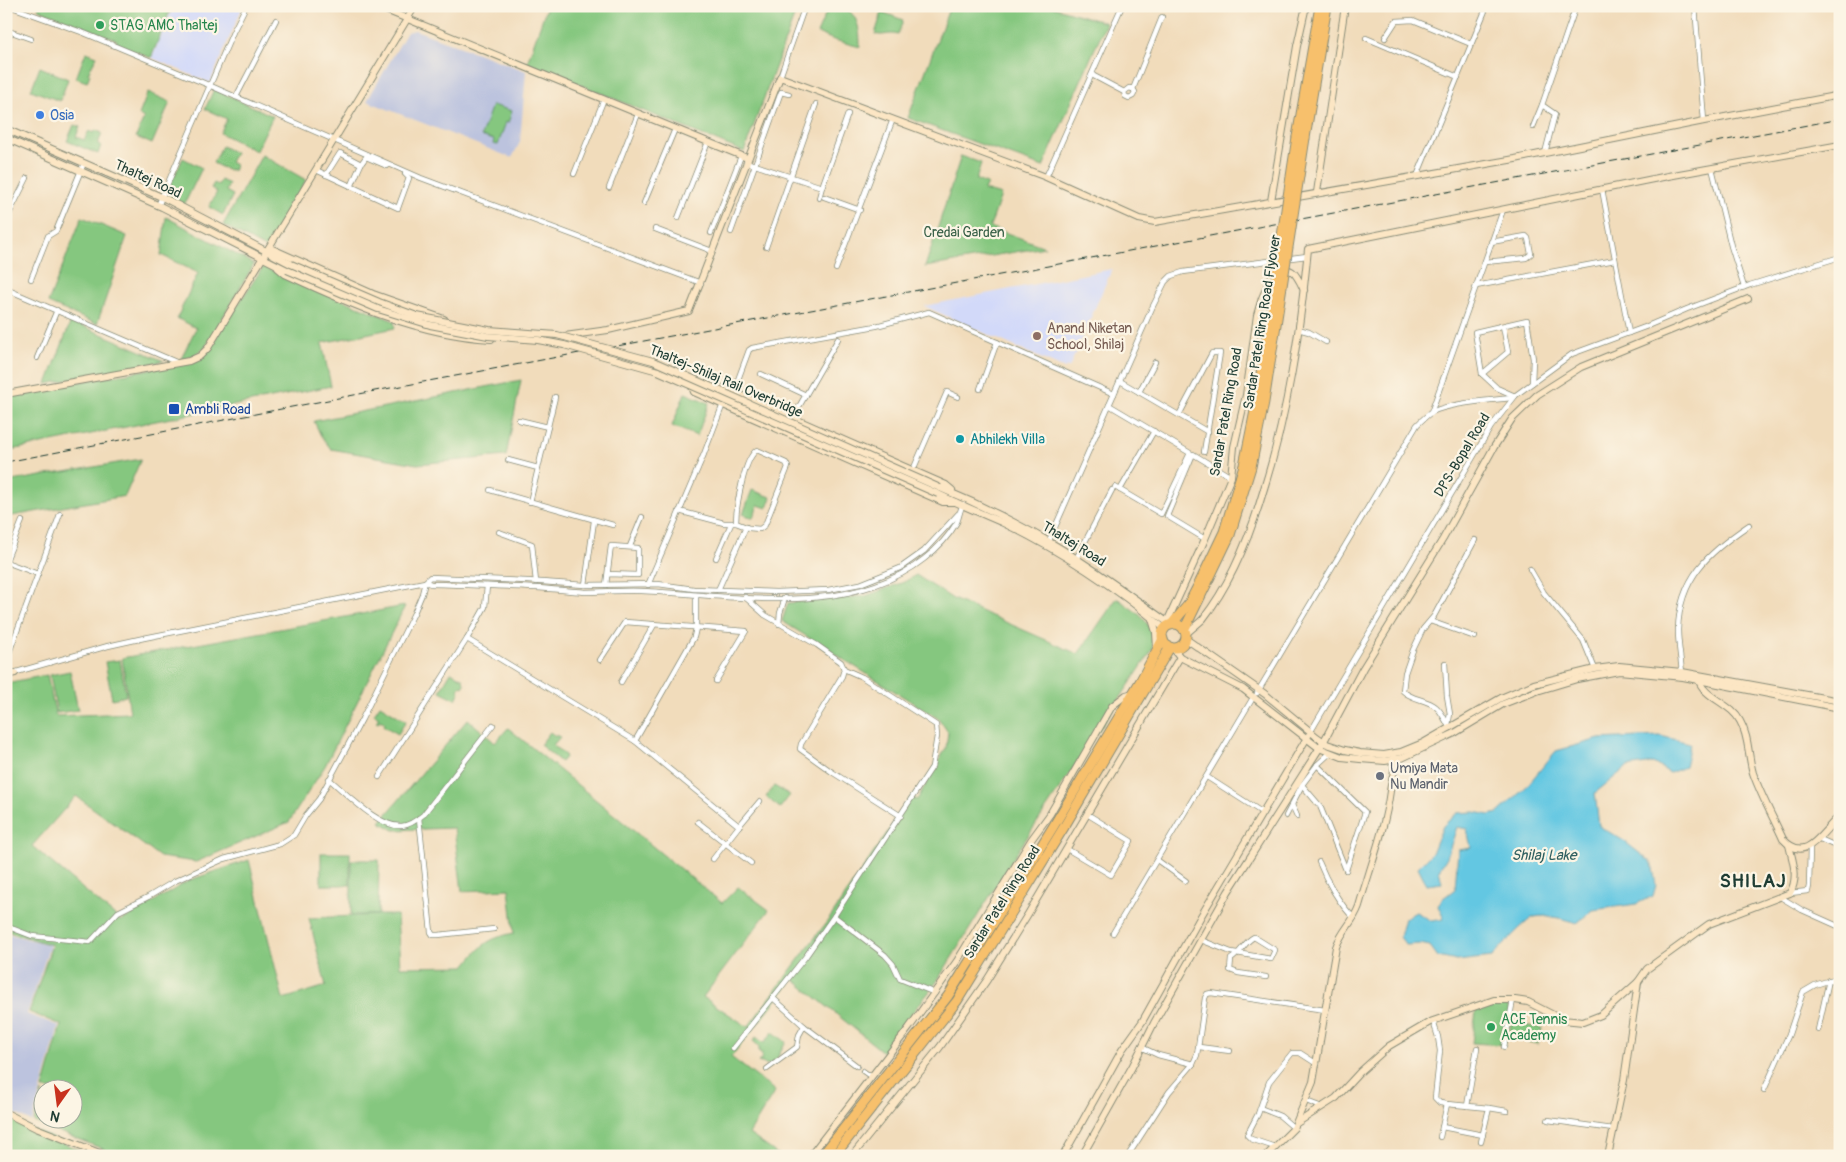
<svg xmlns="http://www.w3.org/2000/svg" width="1846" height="1162" font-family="Pangolin,sans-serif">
<rect width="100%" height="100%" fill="#fcf5e5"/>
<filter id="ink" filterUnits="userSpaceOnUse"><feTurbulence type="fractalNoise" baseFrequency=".02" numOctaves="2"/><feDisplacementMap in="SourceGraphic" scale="10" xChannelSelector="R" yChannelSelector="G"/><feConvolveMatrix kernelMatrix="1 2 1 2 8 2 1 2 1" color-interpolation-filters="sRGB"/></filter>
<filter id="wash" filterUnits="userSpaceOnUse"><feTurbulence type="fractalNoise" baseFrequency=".0096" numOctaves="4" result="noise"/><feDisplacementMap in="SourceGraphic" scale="20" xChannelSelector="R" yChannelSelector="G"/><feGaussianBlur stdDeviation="1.12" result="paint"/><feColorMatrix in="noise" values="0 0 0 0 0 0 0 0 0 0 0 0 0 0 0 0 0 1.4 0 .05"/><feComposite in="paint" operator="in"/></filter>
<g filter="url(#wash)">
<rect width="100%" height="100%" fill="#f1dcbb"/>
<g fill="#d2d9f9">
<polygon points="173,6 243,6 210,83 152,58"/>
<polygon points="1112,269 1069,368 1066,367 1065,369 924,306"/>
</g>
<g fill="#bcc3de">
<polygon points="415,30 526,71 520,142 512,158 367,101 407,32"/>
<polygon points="6,933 50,945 27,1014 59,1026 32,1122 6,1109"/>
</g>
<g fill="#85c77f" stroke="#52825a">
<polygon points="39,6 172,6 151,58 116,43 117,40 38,9"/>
<polygon points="547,6 798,6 744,152 527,63"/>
<polygon points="950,6 1050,6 1106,23 1043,167 908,118"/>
<path d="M 838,7 C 858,9 860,30 860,47 L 834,40 L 817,33 L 826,13 Z"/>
<path d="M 882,12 L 903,20 L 898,35 C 889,32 883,37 875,34 Z"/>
<polygon points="86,52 97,56 88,73 90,74 87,82 76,78"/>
<polygon points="40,67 68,79 60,101 31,90"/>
<polygon points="214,89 273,116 256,151 220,133 227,119 205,109"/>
<polygon points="148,92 170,102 152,144 136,137 144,118 139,115"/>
<polygon points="492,105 512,111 508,123 506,122 498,145 493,144 494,140 481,136"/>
<polygon points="74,125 80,127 76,137 84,140 89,131 94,133 95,130 102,133 98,144 101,145 98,154 67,141"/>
<polygon points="222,146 235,153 230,162 235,165 233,171 230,169 229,171 213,163"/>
<polygon points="262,155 306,180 267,249 223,225"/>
<polygon points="961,156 981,163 976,180 987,184 984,190 1001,195 990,227 1045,247 925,267"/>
<polygon points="183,158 202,168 184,205 164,196"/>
<polygon points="221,180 229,184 226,191 233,195 223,215 209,207 217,192 211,188 214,183 218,185"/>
<polygon points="82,217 127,236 97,324 48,303"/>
<path d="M 166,217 L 254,264 L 206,346 C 198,354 192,358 181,359 L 196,328 L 177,318 L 198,273 L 161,255 Z"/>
<polygon points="263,267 394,321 395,328 322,343 331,386 6,451 6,395 189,362 209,348"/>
<polygon points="71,321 164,361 47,384"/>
<polygon points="521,380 506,456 417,464 331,449 321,436 314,421"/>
<polygon points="685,393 709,403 697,436 672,426"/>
<polygon points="141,459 125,496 6,517 6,482"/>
<polygon points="752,490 771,497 767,508 758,505 753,518 743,514"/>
<path d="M 916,575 L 953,599 L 1078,654 L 1117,598 C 1139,615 1152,618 1153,649 L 1018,851 L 934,986 L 903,1024 L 883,1052 L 793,979 L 731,1057 L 775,1091 L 749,1134 L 780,1156 L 121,1156 L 34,1122 L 42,1092 L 42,1120 L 72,1120 L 72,1090 L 43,1089 L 61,1025 L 29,1012 L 52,945 L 6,931 L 6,683 L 47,675 L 56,716 L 130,713 L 122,658 L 405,606 L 325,766 L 289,822 L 196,862 L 160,857 L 76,796 L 32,846 L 121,921 L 190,880 L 249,860 L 283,999 L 326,986 L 309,918 L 377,915 L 351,915 L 351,860 L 379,860 L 378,915 L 397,915 L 400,967 L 465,966 C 482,945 486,939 514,933 L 509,889 L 462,891 L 454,828 L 394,830 L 380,822 L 468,719 L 495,743 L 508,728 L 722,903 L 738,887 L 769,910 L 703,997 L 748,1027 L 832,915 L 911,797 L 917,800 L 946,748 L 948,732 L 939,719 L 782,621 L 788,603 L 865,596 L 904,582 Z"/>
<polygon points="120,660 126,696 112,699 105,662"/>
<polygon points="70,671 78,710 57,713 50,675"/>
<polygon points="451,672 464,679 463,682 465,684 463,687 460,686 458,690 460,691 456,699 440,691"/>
<polygon points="380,705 406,721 398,734 384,726 385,723 380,720 378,723 376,722 379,717 374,714"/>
<polygon points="550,732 556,737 557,735 560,737 553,745 566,756 561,762 540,745"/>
<polygon points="774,786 790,795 780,808 766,797"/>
<rect x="321" y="853" width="29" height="32"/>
<polygon points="1507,1002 1511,1011 1504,1045 1472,1043 1476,1011"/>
<polygon points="1511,1023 1542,1028 1538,1044 1509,1038"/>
<path d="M 773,1032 L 786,1042 C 779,1050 780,1060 769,1065 L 758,1062 L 761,1060 L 762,1053 L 759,1053 L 759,1046 L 753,1041 L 756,1037 L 764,1043 Z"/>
<polygon points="6,1117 14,1121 92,1156 6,1156"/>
</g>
<path fill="#64c7e2" stroke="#42828b" d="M 1660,736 L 1690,743 L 1685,767 L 1670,773 L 1653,763 L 1627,767 L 1595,793 L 1599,826 L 1624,841 L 1652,863 L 1656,885 L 1653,896 L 1636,904 L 1593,910 L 1577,923 C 1563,919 1548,914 1534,917 C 1526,920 1499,949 1492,957 L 1457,961 L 1438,957 L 1430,946 L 1420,944 L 1406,945 L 1400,937 L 1405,918 L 1416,912 L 1432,921 L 1444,919 L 1438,906 L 1442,899 L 1455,889 L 1458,850 L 1471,848 L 1467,829 L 1457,827 L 1447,857 L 1439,870 L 1442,883 L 1427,885 L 1418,867 L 1432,853 L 1443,826 L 1457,813 L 1475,812 L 1489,815 L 1498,813 L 1525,788 L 1556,751 L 1599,739 Z"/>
</g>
<g filter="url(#ink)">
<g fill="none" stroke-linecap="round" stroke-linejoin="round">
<defs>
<g id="street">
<polyline points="9,6 84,33 211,86 421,178 701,283"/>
<polyline points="1695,6 1704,121"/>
<polyline points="6,30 31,39"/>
<polyline points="1366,38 1458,77"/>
<polyline points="1385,38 1396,21 1413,20 1471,44"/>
<polyline points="6,43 9,35"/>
<polyline points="1092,75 1124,92 1125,96 1129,98 1133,96 1135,92 1133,89 1129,88 1124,92"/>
<polyline points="780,77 805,6"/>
<polyline points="1133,89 1162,17"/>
<polyline points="236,97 276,20"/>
<polyline points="1533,127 1542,105"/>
<polyline points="1545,153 1555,114 1542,105 1576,6"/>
<polyline points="746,162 822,187 848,114"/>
<polyline points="361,164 366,157 387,166"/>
<polyline points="1712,168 1731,246 1744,287"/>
<polyline points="316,170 398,208 409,178 405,174"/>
<polyline points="574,174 604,99"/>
<polyline points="326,175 340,153 361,164 351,187"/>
<polyline points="1417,176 1487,6"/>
<polyline points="1046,177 1122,6"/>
<polyline points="609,188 638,114"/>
<polyline points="1602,189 1629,333"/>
<polyline points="824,197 860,210"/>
<polyline points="819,198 822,187"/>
<polyline points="644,203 675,129"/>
<polyline points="158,206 233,32 246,6"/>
<polyline points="678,218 708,142"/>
<polyline points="6,220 27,178"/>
<polyline points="655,229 712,251"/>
<polyline points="731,232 781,92 789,94"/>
<polyline points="711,233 741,156"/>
<polyline points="766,247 816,104"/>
<polyline points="1485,262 1526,258 1531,254 1528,238 1526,236 1491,242"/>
<polyline points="836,269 893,119"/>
<polyline points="31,279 48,236 56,231 84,163"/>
<polyline points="1476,286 1615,260"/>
<polyline points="6,289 176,362"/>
<polyline points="1503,326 1508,352 1482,374 1475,332 1527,320 1533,359 1532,383"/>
<polyline points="1298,329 1309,332 1326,342"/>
<polyline points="37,358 57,310"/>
<polyline points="761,374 806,395"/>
<polyline points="1482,374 1497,388 1515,396"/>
<polyline points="1120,381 1208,432"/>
<polyline points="980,389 997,342"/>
<polyline points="1139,392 1155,362"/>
<polyline points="733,393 749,350 752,348 876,326 929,312 1114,394"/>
<polyline points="1109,405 1190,453 1161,514 1115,487"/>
<polyline points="1431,413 1503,210"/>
<polyline points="1179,415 1212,353 1220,353 1204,452"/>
<polyline points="793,417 838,339"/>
<polyline points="519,420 548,427"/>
<path d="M 757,450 L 786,463 L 788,467 L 765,525 L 760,529 L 749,528 L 736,523 C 736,507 744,458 757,450 Z"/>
<polyline points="508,460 538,468"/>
<polyline points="913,470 947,392 958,397"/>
<polyline points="490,490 613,525"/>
<polyline points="1120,490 1154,431"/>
<polyline points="530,502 555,397"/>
<polyline points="679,511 724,523 736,523"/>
<polyline points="499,532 532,544 536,582"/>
<polyline points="1205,539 1167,516 1193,454 1231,477"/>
<polyline points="1048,543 1152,308 1165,282 1171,276 1183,272 1307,256"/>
<polyline points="630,546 642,517"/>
<polyline points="716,558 731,524"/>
<polyline points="1076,559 1112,490"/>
<polyline points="6,561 22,521"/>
<polyline points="6,562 38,574"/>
<polyline points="1530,569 1544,593 1583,640 1595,669"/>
<polyline points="585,585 594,521"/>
<polyline points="606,585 611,546 638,548 638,575 608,574"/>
<polyline points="648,585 704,454 723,404"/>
<polyline points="487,586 485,607 467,639 635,741 694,637 696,628 696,595"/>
<polyline points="718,590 746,527"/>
<polyline points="745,597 765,615 817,645 841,662 844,669 842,676 801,744 800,749 832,772 901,816"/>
<polyline points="1430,621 1475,637"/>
<polyline points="779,624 780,613 785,598"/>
<polyline points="600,660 625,622 746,631 716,681"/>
<polyline points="6,661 60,514"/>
<polyline points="1445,663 1447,696 1450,714 1448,725"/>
<path d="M 13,673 L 108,646 L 144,638 L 425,582 L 431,584 C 466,585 501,586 536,588 C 553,589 569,591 585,592 C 604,592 623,590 642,591 C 732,595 848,619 924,559 C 937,549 949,536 957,522 C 959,517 960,510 963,504"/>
<path d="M 1682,673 C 1681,659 1678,644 1678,630 C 1679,578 1709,552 1749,525"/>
<polyline points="621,682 654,625"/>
<path d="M 1257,693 L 1417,425 C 1422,420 1427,415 1432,412 C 1449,403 1493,400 1513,398"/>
<path d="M 1450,728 C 1445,721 1443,713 1436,707 C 1427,699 1412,700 1403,691 L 1405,673 L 1413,650 L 1423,629 L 1434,616 L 1475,540"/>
<polyline points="1311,731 1491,427 1516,395 1572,354 1645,327 1687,309 1750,285 1840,257"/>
<polyline points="635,741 739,826 760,801"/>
<polyline points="1317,765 1365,812 1346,870"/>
<polyline points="379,777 467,639"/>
<polyline points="1207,777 1263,813"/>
<path d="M 329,779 C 347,794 379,828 402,826 C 410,825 417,820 423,815 L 493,725"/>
<polyline points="1302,785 1320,806 1346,870"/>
<polyline points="1292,805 1297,816"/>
<polyline points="1286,816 1302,785 1317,765 1330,753"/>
<polyline points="419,818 431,932 433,935 438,935 494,929"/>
<polyline points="698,822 751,863"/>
<polyline points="1820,839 1840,848"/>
<polyline points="1067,849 1111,875 1131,841 1087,814"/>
<polyline points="713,859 739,826"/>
<polyline points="1157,860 1186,881"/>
<path d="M 1319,862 C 1326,880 1340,905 1354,918"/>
<polyline points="1790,893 1808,891 1809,886 1810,847"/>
<polyline points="1782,898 1802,910 1840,927"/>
<polyline points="834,916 885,955 893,964 900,979 935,993"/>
<polyline points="6,926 32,936 90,942 118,912 148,897 175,881 224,859 280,844 294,835 306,815 319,799 362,719 414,613 422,594 425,582 430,577 527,581 585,585 658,584 694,589 776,592 828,590 860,584 900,568 924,551 958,514"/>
<polyline points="1113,933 1254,696"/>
<path d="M 1201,940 L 1231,952 L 1271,959 L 1275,950 L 1254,937 C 1244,942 1242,952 1231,959 L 1230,970 L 1238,973 L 1266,977"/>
<polyline points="773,998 804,1026 857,1066"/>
<polyline points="1433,1021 1438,1037 1440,1051 1435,1098 1440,1103 1447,1104 1489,1108 1481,1142"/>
<polyline points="1818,1030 1829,980"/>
<polyline points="1141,1047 1158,1055 1193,1064"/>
<polyline points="1199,1047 1230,1051"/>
<polyline points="1504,1047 1513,1000"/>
<polyline points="733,1048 806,956 834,916 932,767 937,736 936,725 862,677 844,669"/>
<polyline points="767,1069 797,1047 799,1035 804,1026"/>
<polyline points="863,1071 870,1076"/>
<polyline points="1764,1090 1789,1034 1803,992 1815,985 1840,977"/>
<polyline points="1306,1101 1322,1107"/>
<polyline points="1467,1106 1477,1048"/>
<polyline points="1260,1108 1280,1116 1294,1128"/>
<polyline points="1489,1108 1507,1111"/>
<polyline points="1548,1120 1613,1129"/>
<polyline points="1442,1127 1483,1135"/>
<polyline points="1440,1137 1447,1104"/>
<polyline points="1275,1147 1251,1139 1247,1135 1258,1114 1269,1082 1292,1053 1300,1053 1317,1064"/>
<polyline points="1129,1154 1169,1092 1193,1064 1197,1055 1205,998 1207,994 1211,993 1325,1010"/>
</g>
<g id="secondary">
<polyline points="376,6 747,158"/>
<polyline points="6,129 166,199 291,264"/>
<polyline points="6,138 162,207 287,270"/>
<polyline points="1317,192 1345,6"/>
<polyline points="1271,201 1297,46 1306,6"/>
<polyline points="270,248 373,294 444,319"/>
<path d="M 278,268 L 285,274 C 350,304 418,335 491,339"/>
<polyline points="565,336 608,330 689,311 780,77 1046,177 1139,219 1155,222 1515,159 1704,121 1840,95"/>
<polyline points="695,381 692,387 694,392 943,502 955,502"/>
<polyline points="717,386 735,394"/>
<polyline points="6,394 189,361 200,356 208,348 415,6"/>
<polyline points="734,396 738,394 946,485 952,490"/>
<path d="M 940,488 C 979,504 1017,523 1053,544 C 1094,568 1132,597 1170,624"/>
<path d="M 938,494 C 959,504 980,513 1001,522 C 1058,549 1117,588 1165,629"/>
<polyline points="1152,619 1156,632 1157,649"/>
<path d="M 1167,622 L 1205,539 L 1231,477 L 1234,447 L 1246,395 L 1257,315 L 1262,298 L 1274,271 C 1293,265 1296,274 1304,290"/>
<path d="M 1186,634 C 1191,629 1198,624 1203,619 C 1232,582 1250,536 1263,492 C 1288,413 1300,331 1308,249 L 1668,176 L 1840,145"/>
<polyline points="1186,639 1265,694 1317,737 1327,744 1345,750 1360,753 1384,755 1401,752 1423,743 1501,698 1534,684 1595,669 1619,666 1682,672 1840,701"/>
<polyline points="1173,648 1180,657 1243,689 1319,748 1342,757 1360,759 1385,761 1402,758 1453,734 1503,704 1537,691 1577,679 1619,671 1683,677 1840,708"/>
<polyline points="6,673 15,673 6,675"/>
<path d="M 1698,678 C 1703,698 1731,703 1740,721 C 1749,736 1748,756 1753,773 C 1761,796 1773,817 1783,839 C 1807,866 1823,829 1840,816"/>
<polyline points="6,1113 36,1128 107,1156"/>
<polyline points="1297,1123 1336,1098 1360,1072 1389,1046 1430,1022 1494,1000 1515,1000 1528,1002 1563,1020 1583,1022 1601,1015 1638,982"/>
<polyline points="810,1156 909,1028 957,961 1031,840 1050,814 1112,706 1126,695 1133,693"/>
<polyline points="852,1156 940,1047 987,980 1028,914 1180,657"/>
<polyline points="1063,1156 1122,1050 1142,1022 1201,916 1308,736"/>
<polyline points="1082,1156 1132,1067 1154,1023 1228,892 1324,741 1363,668 1443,539 1494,447 1512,419 1537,395 1581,367 1748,299"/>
<path d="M 1266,1156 L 1294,1128 L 1313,1082 L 1336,947 C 1342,930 1353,923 1359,906 C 1370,868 1385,829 1390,791 C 1392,778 1396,770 1394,757"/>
<path d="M 1608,1156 L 1624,1080 L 1638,982 L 1647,969 L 1709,924 L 1790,893 C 1799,877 1793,863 1789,845"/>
</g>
<g id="highway">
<polyline points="1297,137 1320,6"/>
<polyline points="1305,138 1327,6"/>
<circle cx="1174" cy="636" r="12"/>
<polyline points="1171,625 1188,605 1200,582"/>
<polyline points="1184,630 1206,585"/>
<polyline points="822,1156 948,996 1053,827 1141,680 1163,639"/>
<polyline points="834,1156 957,1001 1064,827 1170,647"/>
</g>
</defs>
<use href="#street" stroke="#888c78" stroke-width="6"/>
<use href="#secondary" stroke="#888c78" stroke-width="8"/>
<use href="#highway" stroke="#888c78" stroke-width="11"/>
<use href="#street" stroke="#fff" stroke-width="4.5"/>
<use href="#secondary" stroke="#fce6c4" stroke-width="6"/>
<use href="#highway" stroke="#f7c06c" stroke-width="9"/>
<polyline stroke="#1f3d34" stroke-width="1" stroke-dasharray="8 4" stroke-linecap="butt" points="6,462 380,390 1840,119"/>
<defs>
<g id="secondary-bridge">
<polyline points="291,264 379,302 417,316 489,330 557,335 653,361 940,488"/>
<polyline points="287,270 378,309 430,325 488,336 538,340 564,345 658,371 938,494"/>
</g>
<g id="highway-bridge">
<polyline points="1200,582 1224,532 1244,465 1257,401 1297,137"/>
<polyline points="1206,585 1230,535 1251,467 1264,402 1305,138"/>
</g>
</defs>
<use href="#secondary-bridge" stroke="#888c78" stroke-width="8" stroke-linecap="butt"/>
<use href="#highway-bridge" stroke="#888c78" stroke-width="11" stroke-linecap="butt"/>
<use href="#secondary-bridge" stroke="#fce6c4" stroke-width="6"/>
<use href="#highway-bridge" stroke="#f7c06c" stroke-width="9"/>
</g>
</g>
<g fill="#2e9e5b" stroke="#fcf5e5" stroke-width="2">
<circle cx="100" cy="25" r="5"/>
<circle cx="1491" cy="1027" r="5"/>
</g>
<circle fill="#3f7fe0" stroke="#fcf5e5" stroke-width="2" cx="40" cy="115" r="5"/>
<circle fill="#8d6e63" stroke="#fcf5e5" stroke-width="2" cx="1037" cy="336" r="5"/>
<rect fill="#1a4fb4" stroke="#fcf5e5" stroke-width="2" x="168" y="403" width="12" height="12" rx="2.5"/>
<circle fill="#0f9aa8" stroke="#fcf5e5" stroke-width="2" cx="960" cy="439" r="5"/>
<circle fill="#6b7280" stroke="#fcf5e5" stroke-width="2" cx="1380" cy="776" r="5"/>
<g text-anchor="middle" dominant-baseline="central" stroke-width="4.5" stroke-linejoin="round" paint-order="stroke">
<g font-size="14" fill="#27864d" stroke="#fcf5e5" text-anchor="start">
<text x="110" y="25">STAG AMC Thaltej</text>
<text x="1501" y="1019">ACE Tennis<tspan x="1501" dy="16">Academy</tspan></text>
</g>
<g font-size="14" fill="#366cbe" stroke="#fcf5e5" text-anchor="start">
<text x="50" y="115">Osia</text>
</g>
<g font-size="14" fill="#1f3d34" stroke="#fcf5e5">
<text transform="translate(148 179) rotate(25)">Thaltej Road</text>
<text transform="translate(1262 322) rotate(-81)">Sardar Patel Ring Road Flyover</text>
<text transform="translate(726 381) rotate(23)">Thaltej-Shilaj Rail Overbridge</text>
<text transform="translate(1226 412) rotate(-80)">Sardar Patel Ring Road</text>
<text transform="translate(1462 455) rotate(-59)">DPS-Bopal Road</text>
<text transform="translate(1074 544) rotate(32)">Thaltej Road</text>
<text transform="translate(1002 902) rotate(-58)">Sardar Patel Ring Road</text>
</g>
<g font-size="14" fill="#386047" stroke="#fcf5e5">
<text x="964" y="232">Credai Garden</text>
</g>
<g font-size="14" fill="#785e54" stroke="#fcf5e5" text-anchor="start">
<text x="1047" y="328">Anand Niketan<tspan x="1047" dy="16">School, Shilaj</tspan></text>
</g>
<g font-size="14" fill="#164399" stroke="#fcf5e5" text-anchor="start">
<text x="185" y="409">Ambli Road</text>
</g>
<g font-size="14" fill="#0d838f" stroke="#fcf5e5" text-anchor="start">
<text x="970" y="439">Abhilekh Villa</text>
</g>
<g font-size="14" fill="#5b616d" stroke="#fcf5e5" text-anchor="start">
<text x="1390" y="768">Umiya Mata<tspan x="1390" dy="16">Nu Mandir</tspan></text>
</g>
<g font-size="15" font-style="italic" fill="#306060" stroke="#fcf5e5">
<text x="1544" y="855">Shilaj Lake</text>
</g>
<g font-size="19" font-weight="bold" letter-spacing="1" fill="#1f3d34" stroke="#fcf5e5">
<text x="1753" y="881">SHILAJ</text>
</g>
</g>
<rect width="1846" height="1162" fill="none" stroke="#fcf5e5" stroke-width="25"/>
<g transform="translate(58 1104) rotate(194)"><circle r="24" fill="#fcf5e5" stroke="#a4ab9e"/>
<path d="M0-4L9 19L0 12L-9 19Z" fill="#c8321e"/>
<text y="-8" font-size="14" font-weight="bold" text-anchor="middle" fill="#1f3d34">N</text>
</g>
</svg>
